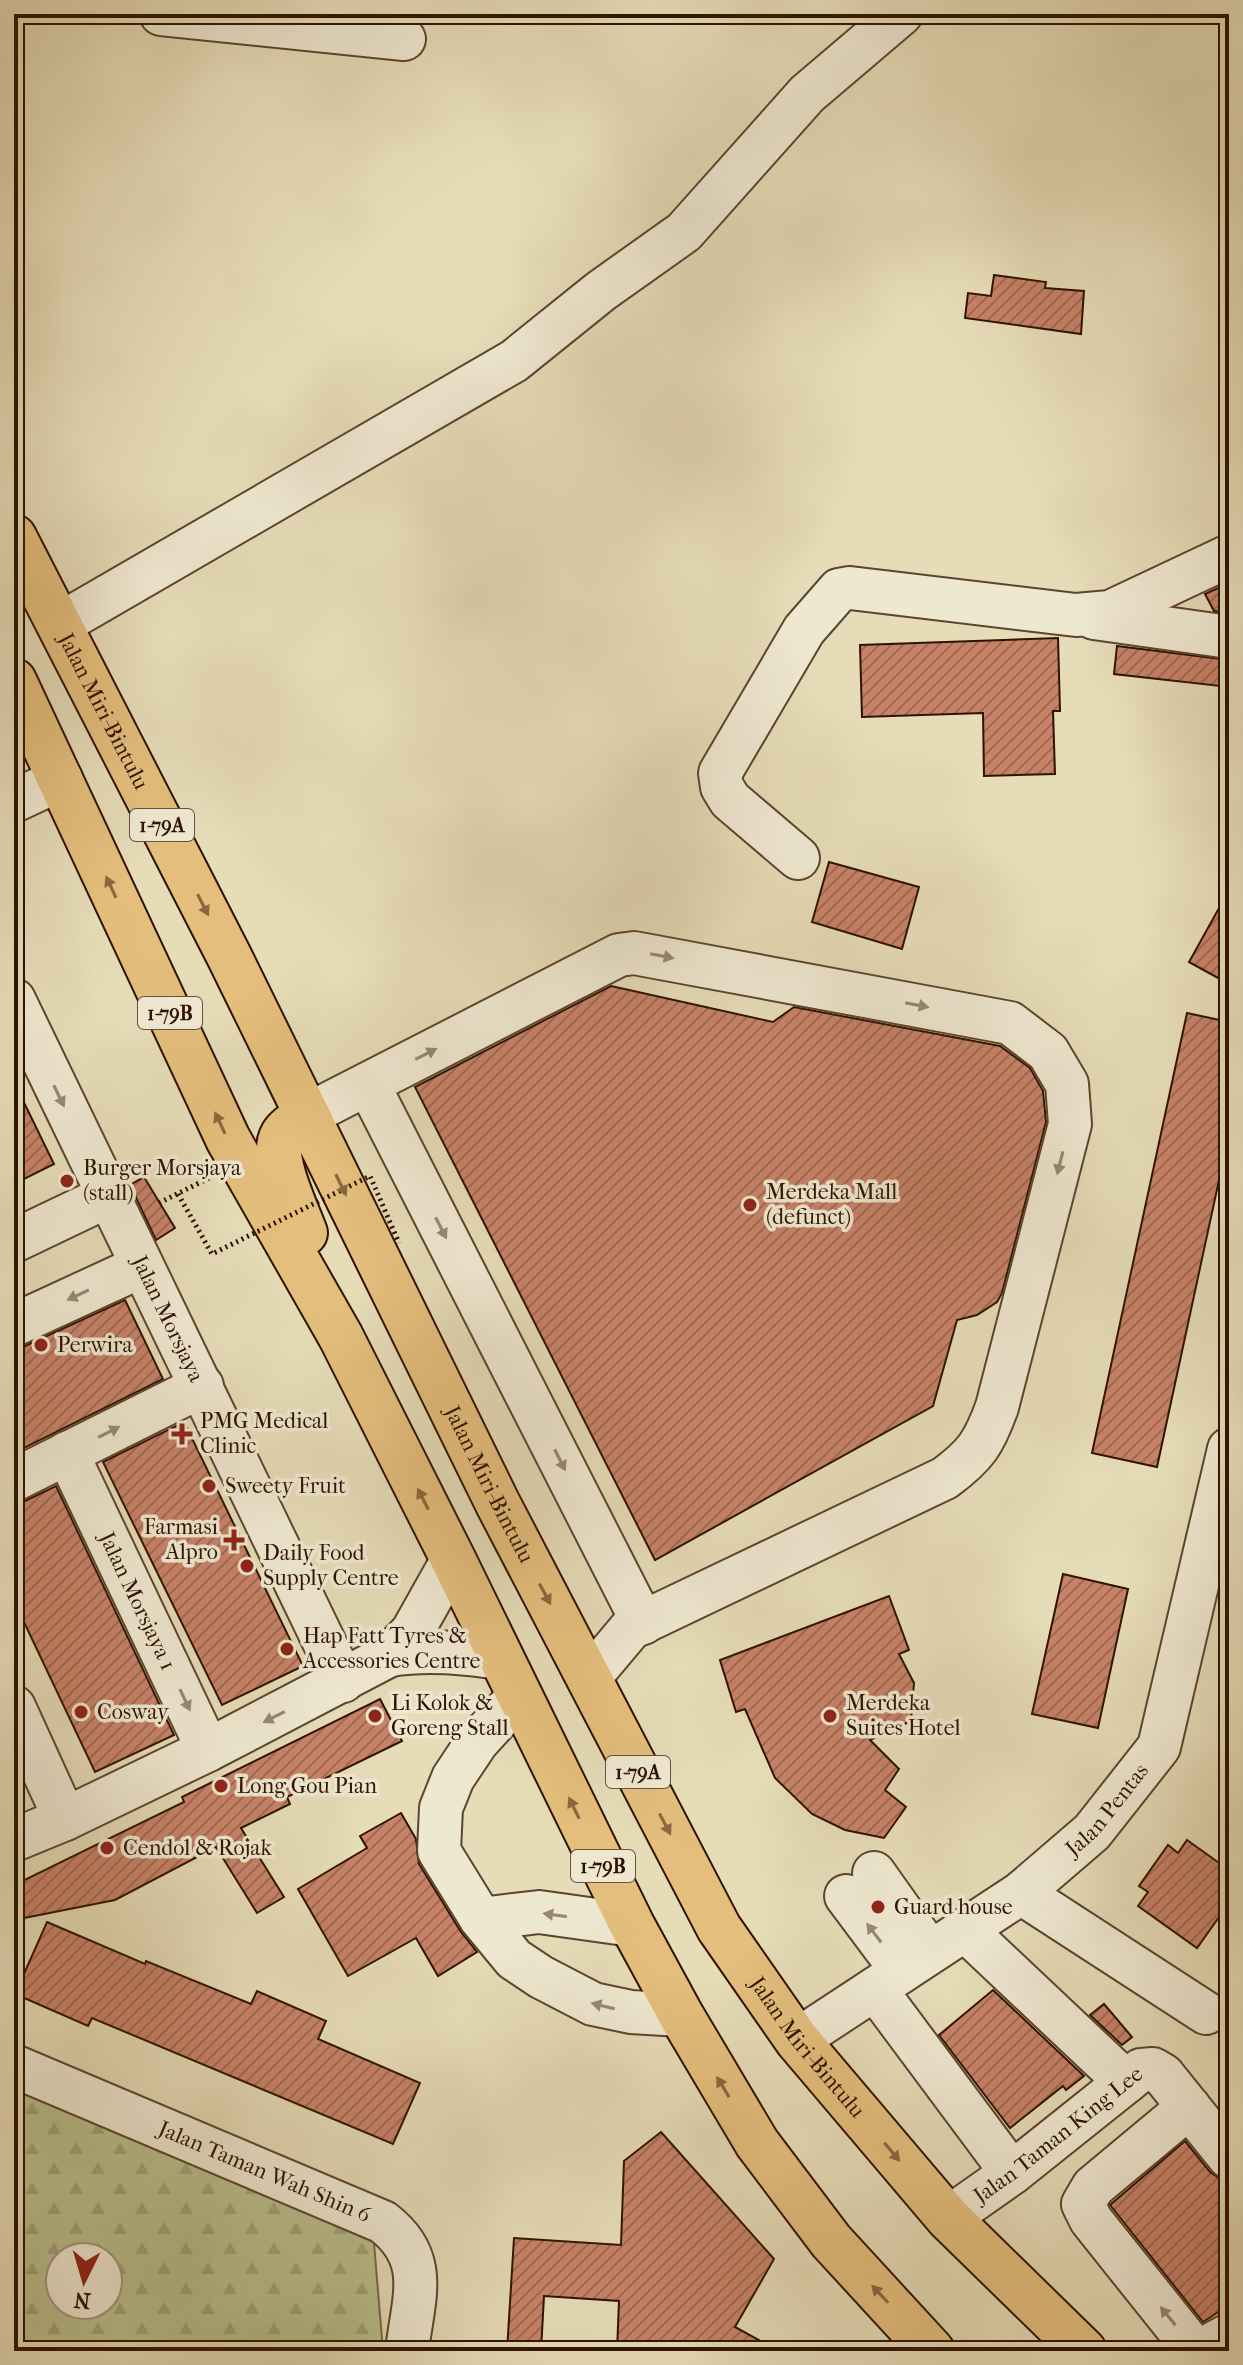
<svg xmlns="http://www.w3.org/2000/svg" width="1243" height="2365" font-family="'IM FELL French Canon',serif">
<defs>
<pattern id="forest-firs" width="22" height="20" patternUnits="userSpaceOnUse" patternTransform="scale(2)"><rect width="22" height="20" fill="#b9bf8c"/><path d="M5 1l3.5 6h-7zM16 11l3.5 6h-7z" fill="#9fa377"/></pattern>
<pattern id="building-hatch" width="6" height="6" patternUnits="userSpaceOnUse" patternTransform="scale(2)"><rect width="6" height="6" fill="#c78268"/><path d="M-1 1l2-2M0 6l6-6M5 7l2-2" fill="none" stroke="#a26953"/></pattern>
</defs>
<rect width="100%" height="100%" fill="#e6dcb8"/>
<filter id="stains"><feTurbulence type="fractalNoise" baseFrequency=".0025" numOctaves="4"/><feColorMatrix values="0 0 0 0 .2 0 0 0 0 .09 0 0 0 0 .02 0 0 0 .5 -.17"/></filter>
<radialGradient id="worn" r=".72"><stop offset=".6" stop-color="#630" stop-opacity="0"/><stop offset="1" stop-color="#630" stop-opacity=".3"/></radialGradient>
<path fill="url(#forest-firs)" stroke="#746946" stroke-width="2" fill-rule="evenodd" d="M 14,2081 L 373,2231 L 383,2351 L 14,2351 ZM 60,2257 L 108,2257 L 108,2305 L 60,2305 Z"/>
<g fill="url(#building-hatch)" stroke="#2e1300" stroke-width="2">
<polygon points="994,275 1046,282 1045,288 1084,291 1081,334 965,318 968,293 991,296"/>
<polygon points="1229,583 1229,613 1214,611 1205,594"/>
<polygon points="1058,638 1060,711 1053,711 1055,774 984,776 983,713 862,717 860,645"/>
<polygon points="1117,646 1229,660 1229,687 1114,674"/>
<polygon points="829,862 919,887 902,949 812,922"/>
<polygon points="1229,890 1229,984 1189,962"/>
<polygon points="611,986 773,1022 794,1007 1000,1046 1030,1068 1043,1091 1046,1122 1002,1293 997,1302 977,1315 957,1320 933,1406 655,1560 415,1087"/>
<polygon points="1187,1013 1229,1022 1229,1134 1157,1467 1092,1453"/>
<polygon points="14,1082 54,1164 14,1184"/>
<polygon points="144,1177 175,1228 156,1240 130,1185"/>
<polygon points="125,1300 163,1379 14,1453 14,1351"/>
<polygon points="184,1422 303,1666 222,1705 103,1462"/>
<polygon points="56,1486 174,1735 95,1772 14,1601 14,1504 25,1501"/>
<polygon points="1063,1574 1128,1589 1098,1728 1032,1714"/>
<polygon points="889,1596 909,1650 899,1654 914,1683 911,1721 870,1740 899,1769 885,1790 906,1807 884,1838 845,1830 812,1814 775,1778 745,1709 736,1712 720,1660"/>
<polygon points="380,1699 402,1741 287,1797 290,1804 241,1828 284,1897 257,1913 216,1847 115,1900 14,1920 14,1885 184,1802 182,1797"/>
<polygon points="401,1813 416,1839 419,1864 461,1932 477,1952 438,1976 416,1938 348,1976 298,1889 367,1848 360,1836"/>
<polygon points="1187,1840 1229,1870 1229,1903 1197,1948 1138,1906 1148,1892 1139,1886 1168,1845 1178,1853"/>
<polygon points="47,1922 145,1964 146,1961 251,2004 257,1991 326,2021 318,2039 420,2083 393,2144 92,2018 88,2026 15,1994"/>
<polygon points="993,1990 1084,2076 1066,2090 1063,2086 1010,2128 939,2035"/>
<polygon points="1104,2004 1132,2037 1122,2045 1090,2015"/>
<polygon points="661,2132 774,2259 735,2327 779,2351 617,2351 619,2301 544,2296 541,2351 507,2351 514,2238 621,2245 624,2161"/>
<polygon points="1185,2141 1210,2172 1229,2185 1229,2305 1203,2322 1110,2205"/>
</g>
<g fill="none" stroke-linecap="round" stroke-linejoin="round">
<defs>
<g id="minor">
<polyline points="161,14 404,39"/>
<polyline points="1094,618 1229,637"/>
<polyline points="60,624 514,361 601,291 684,232 807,94 901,14"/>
<polyline points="14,801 61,779"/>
<polyline points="798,858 730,800 722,787 720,773 804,630 839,590 850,588 1076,615 1110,612 1229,556"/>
<path id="s1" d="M 14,1000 L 343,1681"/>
<polyline points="368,1084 643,1623"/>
<path d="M 307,1115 L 619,955 L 634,953 L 1010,1023 L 1048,1052 L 1067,1084 L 1070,1124 L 997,1407 C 984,1443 976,1455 945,1478 L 631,1628 L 589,1678"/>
<polyline points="14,1241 108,1196"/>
<polyline points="14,1325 142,1266"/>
<path id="s2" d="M 67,1453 L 208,1750"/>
<polyline points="14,1480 202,1386"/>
<path d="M 390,1655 C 428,1649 463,1653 501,1658"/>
<polyline points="519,1696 477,1742 453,1778 441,1808 439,1851 481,1919 539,1912 632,1925"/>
<polyline points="14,1707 65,1819"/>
<polyline points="14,1840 65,1819 208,1750 390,1655 412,1632 453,1559"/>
<polyline points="874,1873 930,1952"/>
<polyline points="1021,1893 1206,2013"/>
<polyline points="846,1896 902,1971"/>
<polyline points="481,1919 514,1959 541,1977 593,2004 631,2012 681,2015"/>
<polyline points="965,1930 1126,2082"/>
<polyline points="875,1989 1012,2173"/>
<path id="s3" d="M 797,2040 L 1021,1893 L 1092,1832 L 1159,1747 L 1229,1449"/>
<path id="s4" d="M 14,2066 L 383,2222 C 431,2259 413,2298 407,2351"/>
<polyline points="1189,2107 1093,2187 1083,2204 1091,2220 1190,2344 1205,2348 1229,2335"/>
<path id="s5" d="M 948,2218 L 1012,2173 L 1141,2070 L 1153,2069 L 1163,2075 L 1229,2157"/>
</g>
<g id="highway">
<path id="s6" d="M 14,537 L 229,956 L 498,1504 L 719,1928 L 797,2040 L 948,2218 L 1084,2351"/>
<polyline points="14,681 228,1139 341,1337 453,1559 632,1925 681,2015 757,2143 831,2241 932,2351"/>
<path d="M 305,1233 C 297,1211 270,1156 282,1136 C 287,1127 299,1121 307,1115"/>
</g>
</defs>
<use href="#minor" stroke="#5c452e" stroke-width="46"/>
<use href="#highway" stroke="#2e1300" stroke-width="48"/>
<polyline stroke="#2e1300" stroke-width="5" stroke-dasharray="2 4" stroke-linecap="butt" points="159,1203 209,1178"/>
<use href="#minor" stroke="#efe8d1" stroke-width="42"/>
<use href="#highway" stroke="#e3be7c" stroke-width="44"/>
<polyline stroke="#2e1300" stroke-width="5" stroke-dasharray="2 4" stroke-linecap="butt" points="178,1194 212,1254 370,1176 399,1243"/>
</g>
<defs><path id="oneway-solid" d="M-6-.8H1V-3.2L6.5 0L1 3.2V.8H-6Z" transform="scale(2)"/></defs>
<g fill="#88683e">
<use href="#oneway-solid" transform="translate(111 887) rotate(-115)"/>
<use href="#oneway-solid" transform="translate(203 905) rotate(63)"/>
<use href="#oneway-solid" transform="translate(220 1123) rotate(-115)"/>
<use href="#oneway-solid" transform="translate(341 1185) rotate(64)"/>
<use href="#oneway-solid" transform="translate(423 1499) rotate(-117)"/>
<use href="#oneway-solid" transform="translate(545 1594) rotate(62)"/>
<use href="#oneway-solid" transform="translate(574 1808) rotate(-116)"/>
<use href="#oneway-solid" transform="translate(665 1824) rotate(62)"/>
<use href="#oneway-solid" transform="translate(723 2087) rotate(-121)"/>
<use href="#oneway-solid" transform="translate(892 2152) rotate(50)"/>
<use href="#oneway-solid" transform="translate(880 2294) rotate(-133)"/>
</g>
<g fill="#988873">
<use href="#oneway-solid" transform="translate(662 956) rotate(11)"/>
<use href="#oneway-solid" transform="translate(917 1005) rotate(11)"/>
<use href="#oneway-solid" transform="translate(426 1054) rotate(-27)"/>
<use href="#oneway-solid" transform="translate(59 1096) rotate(64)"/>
<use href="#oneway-solid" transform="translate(1060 1163) rotate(104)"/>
<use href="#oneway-solid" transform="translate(441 1228) rotate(63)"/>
<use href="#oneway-solid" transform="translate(78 1295) rotate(155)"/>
<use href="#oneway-solid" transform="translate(109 1432) rotate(-27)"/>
<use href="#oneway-solid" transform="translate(560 1460) rotate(63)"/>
<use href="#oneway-solid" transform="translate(185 1700) rotate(65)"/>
<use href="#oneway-solid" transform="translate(274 1717) rotate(153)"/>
<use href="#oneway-solid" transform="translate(555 1915) rotate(-172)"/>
<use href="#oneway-solid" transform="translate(874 1933) rotate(-127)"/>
<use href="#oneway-solid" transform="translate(603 2006) rotate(-166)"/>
<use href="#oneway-solid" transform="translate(1168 2316) rotate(-129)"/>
</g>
<g fill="#8f2418" stroke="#efe8d1" stroke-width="3">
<circle cx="67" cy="1181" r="8"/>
<circle cx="750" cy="1205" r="8"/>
<circle cx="41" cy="1345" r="8"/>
<path d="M178 1422h8v8h8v8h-8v8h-8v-8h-8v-8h8z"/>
<circle cx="209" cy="1486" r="8"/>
<path d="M230 1528h8v8h8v8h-8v8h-8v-8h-8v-8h8z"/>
<circle cx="247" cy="1566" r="8"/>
<circle cx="287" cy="1649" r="8"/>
<circle cx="81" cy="1712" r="8"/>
<circle cx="375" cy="1716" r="8"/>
<circle cx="830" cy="1716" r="8"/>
<circle cx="221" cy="1786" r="8"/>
<circle cx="107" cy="1848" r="8"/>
<circle cx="878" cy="1907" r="8"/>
</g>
<g text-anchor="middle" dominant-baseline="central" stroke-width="7" stroke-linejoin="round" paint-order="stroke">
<g fill="#efe8d1" stroke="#68533f" stroke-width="2">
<rect x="130" y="809" width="64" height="32" rx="6"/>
<rect x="138" y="997" width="64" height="32" rx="6"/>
<rect x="606" y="1756" width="64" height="32" rx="6"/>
<rect x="571" y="1850" width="64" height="32" rx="6"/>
</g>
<g font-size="20" font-weight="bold" fill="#2e1300">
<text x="162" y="825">1-79A</text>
<text x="170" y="1013">1-79B</text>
<text x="638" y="1772">1-79A</text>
<text x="603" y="1866">1-79B</text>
</g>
<g font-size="22" fill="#2e1300" stroke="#efe8d1">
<text stroke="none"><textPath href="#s6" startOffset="196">Jalan Miri-Bintulu</textPath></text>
<text stroke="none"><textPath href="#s1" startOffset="354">Jalan Morsjaya</textPath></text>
<text stroke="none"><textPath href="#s6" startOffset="1060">Jalan Miri-Bintulu</textPath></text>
<text stroke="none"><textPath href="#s2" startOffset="164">Jalan Morsjaya 1</textPath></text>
<text stroke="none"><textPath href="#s3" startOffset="388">Jalan Pentas</textPath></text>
<text stroke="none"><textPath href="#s6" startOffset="1708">Jalan Miri-Bintulu</textPath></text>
<text stroke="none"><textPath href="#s5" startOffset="138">Jalan Taman King Lee</textPath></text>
<text stroke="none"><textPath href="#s4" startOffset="272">Jalan Taman Wah Shin 6</textPath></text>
</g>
<g font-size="22" fill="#2e1300" stroke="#efe8d1" text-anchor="start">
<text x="83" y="1168">Burger Morsjaya<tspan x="83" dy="25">(stall)</tspan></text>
<text x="766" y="1192">Merdeka Mall<tspan x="766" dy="25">(defunct)</tspan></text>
<text x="57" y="1345">Perwira</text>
<text x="200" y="1421">PMG Medical<tspan x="200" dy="25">Clinic</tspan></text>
<text x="225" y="1486">Sweety Fruit</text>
<text x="218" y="1527" text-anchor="end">Farmasi<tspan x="218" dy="25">Alpro</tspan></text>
<text x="263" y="1553">Daily Food<tspan x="263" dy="25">Supply Centre</tspan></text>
<text x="303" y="1636">Hap Fatt Tyres &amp;<tspan x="303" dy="25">Accessories Centre</tspan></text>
<text x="391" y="1703">Li Kolok &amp;<tspan x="391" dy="25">Goreng Stall</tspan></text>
<text x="846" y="1703">Merdeka<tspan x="846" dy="25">Suites Hotel</tspan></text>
<text x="97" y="1712">Cosway</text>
<text x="237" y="1786">Long Gou Pian</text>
<text x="123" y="1848">Cendol &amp; Rojak</text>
<text x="894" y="1907">Guard house</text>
</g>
</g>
<rect width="1243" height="2365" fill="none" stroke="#e6dcb8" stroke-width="48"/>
<rect x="16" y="16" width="1211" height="2333" fill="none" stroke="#2e1300" stroke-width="4"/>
<rect x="24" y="24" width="1195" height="2317" fill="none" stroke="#2e1300" stroke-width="2"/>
<g transform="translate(84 2281) rotate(185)"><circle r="38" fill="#efe8d1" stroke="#a2937d" stroke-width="2"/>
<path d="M0-6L14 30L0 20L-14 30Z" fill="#8f2418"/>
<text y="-12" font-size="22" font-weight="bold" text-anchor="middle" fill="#2e1300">N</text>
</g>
<rect width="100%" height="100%" filter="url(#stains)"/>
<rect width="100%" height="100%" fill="url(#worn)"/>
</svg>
